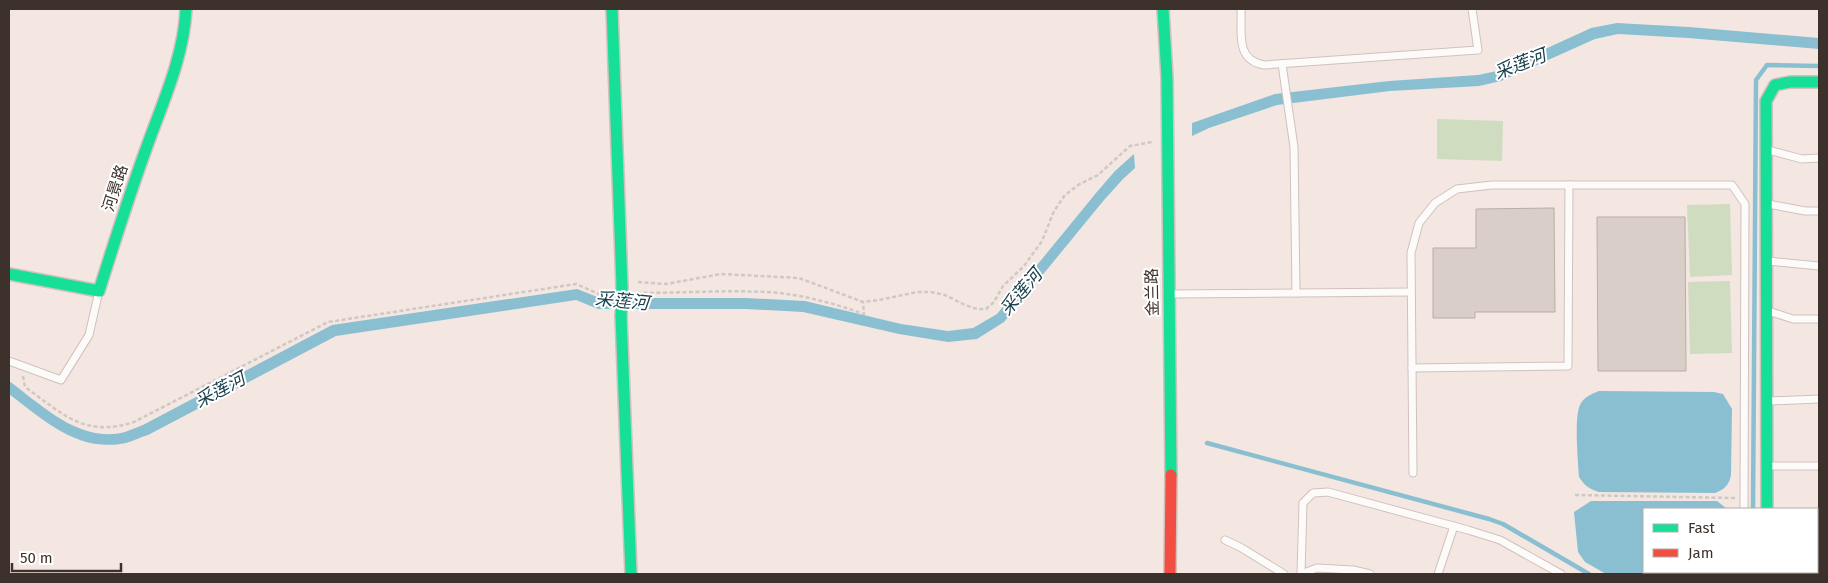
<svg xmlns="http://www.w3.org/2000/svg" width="1828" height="583" font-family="'Fira Sans','Noto Sans SC',sans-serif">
<rect width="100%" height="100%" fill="#f4e6e0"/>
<g fill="#d0dcbf">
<polygon points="1437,119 1503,121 1502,161 1437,159"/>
<polygon points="1730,204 1732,275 1690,277 1687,205"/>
<polygon points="1730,281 1732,353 1690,354 1688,282"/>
</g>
<g fill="#8abfd2">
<polygon points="1617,23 1689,27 1819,38 1819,49 1688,38 1618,34 1595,39 1501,81 1479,86 1390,91 1277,105 1209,128 1192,136 1192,123 1275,94 1389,81 1478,75 1497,71 1591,28"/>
<path d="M 1134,154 L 1135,168 L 1123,179 L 1104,200 L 1004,322 L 977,339 L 948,342 L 899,334 L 803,312 L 746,309 L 598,309 L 576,300 L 336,336 L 148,435 C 141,437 133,441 126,443 C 78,453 45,421 9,394 L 9,381 C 42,405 80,444 125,432 C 131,430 137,427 143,425 L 332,325 L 577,289 L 600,298 L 746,298 L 805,301 L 901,324 L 948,331 L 973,328 L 997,314 L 1096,193 L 1115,171 Z"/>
<path d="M 1599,391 L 1714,392 L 1723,394 L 1732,409 L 1731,475 C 1729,485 1725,489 1715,493 L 1599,492 C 1589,489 1584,485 1579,477 C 1578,461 1574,417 1580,405 C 1584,397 1591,394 1599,391 Z"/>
<polygon points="1591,501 1717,501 1727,509 1644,509 1644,572 1730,572 1730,574 1606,574 1585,562 1578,552 1574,512"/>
</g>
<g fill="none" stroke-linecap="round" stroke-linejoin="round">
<g stroke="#8abfd2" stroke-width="4.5">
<polyline points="1207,443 1489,519 1503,524 1589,574"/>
<polyline points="1753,509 1756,80 1767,65 1819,66"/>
<polyline points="1752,574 1752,572"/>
</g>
</g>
<g fill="#dacec9" stroke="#b9ada8">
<polygon points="1554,208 1555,312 1475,312 1475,318 1433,318 1433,248 1476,248 1476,209"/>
<polygon points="1597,217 1685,217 1686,371 1598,371"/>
</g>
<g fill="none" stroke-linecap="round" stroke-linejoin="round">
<defs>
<g id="lane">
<path d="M 1241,9 C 1242,32 1235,60 1264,65 L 1478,50 L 1472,9"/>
<polyline points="1282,64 1294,147 1296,293"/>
<polyline points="1768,150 1802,159 1819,158"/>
<polyline points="1768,204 1805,211 1819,211"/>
<polyline points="1768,261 1819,266"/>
<polyline points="1169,294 1411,292"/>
<polyline points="1768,311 1793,319 1819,319"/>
<polyline points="9,361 61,380 89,335 99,291"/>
<polyline points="1412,368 1568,366 1569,185"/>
<polyline points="1769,401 1819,399"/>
<polyline points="1769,466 1819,466"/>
<polyline points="1413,473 1411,253 1419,223 1435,203 1457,189 1492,185 1732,185 1745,204 1744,509"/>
<polyline points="1817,526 1819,526"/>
<polyline points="1225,540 1240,547 1284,574"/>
<polyline points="1301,574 1303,503 1313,493 1328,492 1468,530 1500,540 1561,574"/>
<polyline points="1301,574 1317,568 1353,570 1370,574"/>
<polyline points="1438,574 1454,526"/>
<polyline points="1743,574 1743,572"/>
</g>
<polyline id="street" points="1767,572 1767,574"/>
<g id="fast">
<polyline points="612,9 622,287"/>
<polyline points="1163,9 1167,78 1171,475"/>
<path d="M 9,274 L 99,291 C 114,243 129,196 146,149 C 162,104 184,57 186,9"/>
<polyline points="621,316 631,574"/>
<polyline points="1767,509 1766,101 1775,85 1790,82 1819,82"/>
</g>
<polyline id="jam" points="1170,574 1171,475"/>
</defs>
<use href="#lane" stroke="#cfc2be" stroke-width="9"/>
<use href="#street" stroke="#cfc2be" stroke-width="16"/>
<use href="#fast" stroke="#cfc2be" stroke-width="14"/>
<use href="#jam" stroke="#cfc2be" stroke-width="14"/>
<g stroke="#cec9c6" stroke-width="2.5" stroke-dasharray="4 2.5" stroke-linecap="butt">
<polyline points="638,282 666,284 721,274 799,278 863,302 879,300 917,292 931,292 945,295 965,305 977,309 986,309 994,302 1003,286 1024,266 1042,241 1054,211 1065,195 1078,185 1098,175 1130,146 1152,142"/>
<path d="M 637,293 C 679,293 725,290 767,292 C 800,294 833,303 864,314 L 863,302"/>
<path d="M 23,376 L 25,387 C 63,414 84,438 134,422 L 328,322 L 576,284 L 599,294 L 606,294"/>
<polyline points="1575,495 1735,498"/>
</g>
<use href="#lane" stroke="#fdfbfa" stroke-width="7"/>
<use href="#street" stroke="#fdfbfa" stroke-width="14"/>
<use href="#fast" stroke="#16e098" stroke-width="11"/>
<use href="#jam" stroke="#f24e42" stroke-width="11"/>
<defs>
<polyline id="fast-bridge" points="621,316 622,287"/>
</defs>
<use href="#fast-bridge" stroke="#cfc2be" stroke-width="14" stroke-linecap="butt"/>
<use href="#fast-bridge" stroke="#16e098" stroke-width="11"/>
</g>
<g text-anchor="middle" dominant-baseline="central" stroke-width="4" stroke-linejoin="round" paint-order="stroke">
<g font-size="16" fill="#3d312c" stroke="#fff">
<text transform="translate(115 188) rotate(-72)">河景路</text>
<text transform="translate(1152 292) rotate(-91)">金兰路</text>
</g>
<g font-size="18" font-style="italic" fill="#1b404d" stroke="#fff">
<text transform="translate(1520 64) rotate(-21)">采莲河</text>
<text transform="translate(1021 292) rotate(-50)">采莲河</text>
<text transform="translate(622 301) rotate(5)">采莲河</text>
<text transform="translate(220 390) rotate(-28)">采莲河</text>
</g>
</g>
<rect width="1828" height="583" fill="none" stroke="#3d312c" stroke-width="20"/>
<rect x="1643" y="508" width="175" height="65" fill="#ffffff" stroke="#b1adab"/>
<rect x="1653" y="524" width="25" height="8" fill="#16e098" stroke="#b1adab"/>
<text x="1688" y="533" font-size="15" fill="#3d312c">Fast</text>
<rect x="1653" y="549" width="25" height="8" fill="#f24e42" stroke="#b1adab"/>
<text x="1688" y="558" font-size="15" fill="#3d312c">Jam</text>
<path d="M12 563v8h109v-8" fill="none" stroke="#3d312c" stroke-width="2.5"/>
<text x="20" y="563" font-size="15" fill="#3d312c" stroke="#ffffff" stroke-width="4" paint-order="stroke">50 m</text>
</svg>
